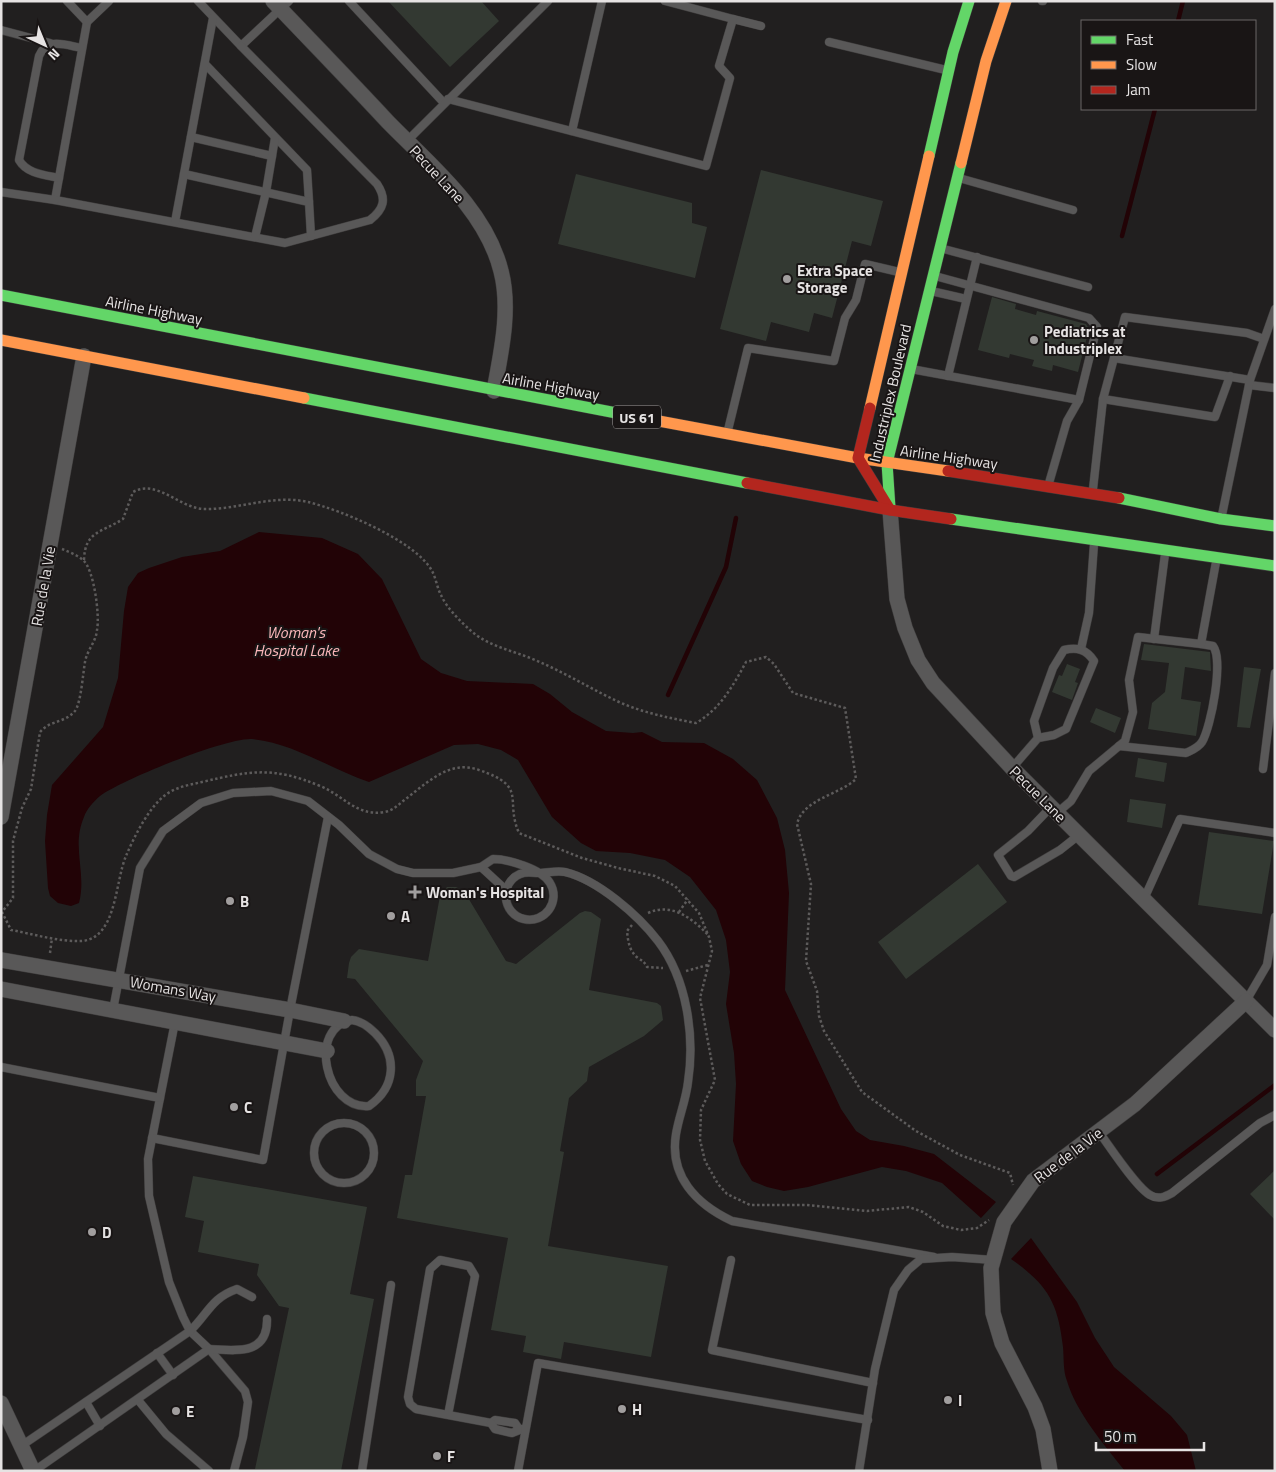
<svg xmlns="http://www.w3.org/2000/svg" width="1276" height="1472" font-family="'Titillium Web',sans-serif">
<rect width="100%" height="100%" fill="#211f1f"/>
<g fill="#220306">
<path d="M 259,532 L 322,538 L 358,554 L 382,579 L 421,659 L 441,673 L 467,681 L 533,684 L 550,694 L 572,712 L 606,731 L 633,733 L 642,732 L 662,742 L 704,743 L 733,759 L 757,780 L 777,818 L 785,850 L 789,893 L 785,990 L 841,1109 L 856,1131 L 870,1140 L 904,1146 L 934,1154 L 996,1202 L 981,1218 L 942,1183 L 906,1171 L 882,1167 L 808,1187 L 784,1191 L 767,1187 L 752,1181 L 741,1164 L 733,1141 L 736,1084 L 734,1053 L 726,1004 L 730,972 L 726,940 L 716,910 L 690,877 L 665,860 L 630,853 L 596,851 L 581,843 L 552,817 L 518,760 L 501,750 L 478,744 L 454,745 L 369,782 C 331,769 293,743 252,739 C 227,737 121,780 100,796 C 94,801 86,810 84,817 C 71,847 87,872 79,903 L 71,906 L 58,903 L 50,896 L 48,888 L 45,841 L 47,815 L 52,785 L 103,727 L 118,678 L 124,611 L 128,587 L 138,573 L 149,568 L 182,557 L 220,551 Z"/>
<path d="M 1031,1238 L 1077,1302 L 1095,1338 L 1114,1367 L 1171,1416 L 1187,1435 L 1196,1471 L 1125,1471 C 1105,1446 1076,1412 1067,1381 C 1063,1371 1064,1358 1063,1347 C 1058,1303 1048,1285 1011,1259 Z"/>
</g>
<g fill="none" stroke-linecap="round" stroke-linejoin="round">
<g stroke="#220306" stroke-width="4.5">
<polyline points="1178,21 1183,1"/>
<polyline points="1122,236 1155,109"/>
<polyline points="668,695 726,567 736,518"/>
<polyline points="1157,1174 1275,1085"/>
</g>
</g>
<g fill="#333932">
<polygon points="388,1 481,1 499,21 450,67"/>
<polygon points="761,170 883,201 871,246 852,241 832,318 814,313 809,332 771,322 766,341 720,329"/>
<polygon points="576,174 692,203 692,223 707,227 695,278 558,244"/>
<polygon points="992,297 1016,304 1015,309 1036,315 1037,311 1086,324 1089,329 1078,372 1053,365 1052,371 1032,366 1034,360 1010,354 1009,358 978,350"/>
<polygon points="1144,644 1210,652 1211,671 1185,667 1181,699 1201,702 1196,736 1148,729 1152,703 1165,692 1169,663 1141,660"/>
<polygon points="1067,664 1080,669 1075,682 1078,683 1072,700 1052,692 1059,675 1062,676"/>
<polygon points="1244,667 1261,669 1250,728 1237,727"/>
<polygon points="1096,708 1121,718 1115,733 1090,722"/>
<polygon points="1138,758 1167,763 1164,782 1135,777"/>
<polygon points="1130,799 1166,804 1162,828 1127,822"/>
<polygon points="1209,832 1274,841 1262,914 1198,905"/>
<polygon points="978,864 1007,902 906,979 878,942"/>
<polygon points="447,887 456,887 464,891 506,961 516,964 580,913 585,911 591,912 601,919 589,990 657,1003 661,1006 663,1020 644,1036 589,1067 587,1081 569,1098 560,1151 564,1152 548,1246 668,1266 651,1357 564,1342 561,1359 523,1352 526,1336 491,1330 508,1238 397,1218 405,1175 412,1175 426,1096 416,1096 416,1080 423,1061 355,979 347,978 349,963 351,957 359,949 428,961 440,896"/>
<polygon points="1275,1170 1275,1220 1250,1194"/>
<polygon points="193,1176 367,1207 350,1294 374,1299 341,1471 255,1469 289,1308 279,1306 257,1275 259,1264 198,1252 204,1221 185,1217"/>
</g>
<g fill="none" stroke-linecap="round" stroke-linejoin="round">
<defs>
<g id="lane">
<polyline points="67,1 87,22 109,1"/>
<polyline points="198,1 241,46 289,1"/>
<polyline points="349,1 444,103"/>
<polyline points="1042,1 1043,1"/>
<polyline points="733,19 761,26"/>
<path d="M 87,22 L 55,200 L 285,243 L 370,220 C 384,209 387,199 377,184 L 241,46"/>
<polyline points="1,30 50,43"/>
<polyline points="829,42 946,70"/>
<polyline points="205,64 307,170 309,202"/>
<polyline points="448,99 706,166 730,78 719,66 733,19 665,1"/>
<polyline points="572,131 602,1"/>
<polyline points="191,137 272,156"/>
<polyline points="407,141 548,1"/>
<polyline points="184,174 309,202 311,236"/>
<path d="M 59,178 C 45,175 27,174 19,160 L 39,56 C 47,37 65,45 82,48"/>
<polyline points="959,178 1073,210"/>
<polyline points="1,192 55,200"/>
<polyline points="175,222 213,18"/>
<polyline points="255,237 266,192 275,138"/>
<polyline points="940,248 1088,287"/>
<polyline points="935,276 1089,318 1097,327 1079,400"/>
<polyline points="931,291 966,299"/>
<polyline points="1114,358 1250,380"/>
<polyline points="911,369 1079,400 1067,421 1049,483"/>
<polyline points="948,376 977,257"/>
<polyline points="1249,385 1275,388"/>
<polyline points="1103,399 1215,417 1230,376"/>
<polyline points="728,430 748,348 834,361 845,318 856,300 865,264 899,272"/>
<polyline points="1093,489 1103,399 1125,317 1247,333 1264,339"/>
<polyline points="1222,515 1250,380 1275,309"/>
<polyline points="1154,639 1165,554"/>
<polyline points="1081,649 1089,613 1094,544"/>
<path d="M 1119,746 L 1186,753 C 1192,750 1198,748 1202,742 C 1211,727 1224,660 1213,646 L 1201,644"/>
<path d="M 1012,768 L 1038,738 L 1054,735 L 1066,729 L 1094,661 C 1086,649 1077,647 1064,650 L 1053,668 L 1034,721 L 1038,738"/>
<polyline points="1263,769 1275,673"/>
<polyline points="1051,807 1028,831 998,855 1011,876 1014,877 1060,850 1079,835"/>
<polyline points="1057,813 1071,801 1089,771 1125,741 1133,712 1129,680 1138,637 1201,644 1216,562"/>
<polyline points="481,867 506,890"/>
<polyline points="1144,899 1180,819 1275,833"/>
<polyline points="1246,1001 1267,965 1275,917"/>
<path d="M 113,1010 L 140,868 L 163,831 L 201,803 L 233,793 L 271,791 L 308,801 L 339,825 L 369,854 L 397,869 L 413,873 L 453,873 L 481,867 L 493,859 C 508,859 542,869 550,883 C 561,901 545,924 524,919 C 502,914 499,883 520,874 C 527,871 532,873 539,873 C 547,873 557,870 565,872 C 598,880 638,915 658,941 C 687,979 695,1036 688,1082 C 686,1100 679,1116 676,1134 C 669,1176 696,1204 732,1221 L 934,1257"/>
<path d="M 352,1020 C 361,1021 368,1026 375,1033 C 398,1056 396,1087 369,1106 C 325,1110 307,1027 352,1020 Z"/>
<polyline points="175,1022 148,1159 149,1196 169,1282 183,1317 190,1331 209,1349 245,1391 248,1402 243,1437 234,1471"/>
<polyline points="1,1067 160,1098"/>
<circle cx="344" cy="1153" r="30"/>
<path d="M 1099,1132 C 1110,1147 1136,1187 1150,1195 C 1158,1200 1165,1197 1172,1193 L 1260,1123 L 1275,1115"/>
<polyline points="152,1138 263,1160 290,1010 328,817"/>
<polyline points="731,1260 712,1350 873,1383"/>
<polyline points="157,1353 173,1375"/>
<polyline points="138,1400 166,1434 209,1471"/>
<polyline points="86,1402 100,1426"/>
<polyline points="448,1415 475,1276 469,1266 440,1260 430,1269 408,1397 410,1404 416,1409 491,1423 495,1420 515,1423 519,1429"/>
<polyline points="491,1423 495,1429 512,1433 522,1429"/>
<path d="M 21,1446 L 190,1331 C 208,1314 211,1298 237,1289 L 252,1297"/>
<path d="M 34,1471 L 209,1349 C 233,1350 268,1357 267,1319"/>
<polyline points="362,1471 391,1285"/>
<polyline points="518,1471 538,1363 868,1420"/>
<polyline points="859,1471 875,1369 894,1290 908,1270 921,1259 952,1257 993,1260"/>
</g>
<g id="street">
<path d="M 273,1 C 311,41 350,81 388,122 C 430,165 486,210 501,271 C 511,309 501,353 494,391"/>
<polyline points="890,510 897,599 905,628 918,660 933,683 1012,768 1275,1030"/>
<polyline points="1,817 84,356"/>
<polyline points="1,960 290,1010 344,1021"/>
<polyline points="1,989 327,1051"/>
<polyline points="1,1403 33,1471"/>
<polyline points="1050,1471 1043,1429 1035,1407 1002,1343 993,1313 991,1268 1004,1222 1033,1181 1135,1104 1246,1001"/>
</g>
<g id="fast">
<polyline points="929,156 953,52 969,1"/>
<polyline points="1,295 632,416"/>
<polyline points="304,398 747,483"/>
<polyline points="1119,498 1221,519 1275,526"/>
<polyline points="890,508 887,463 961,163"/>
<polyline points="951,519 1275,566"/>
</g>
<g id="slow">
<polyline points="961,163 986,61 1006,1"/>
<polyline points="1,340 304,398"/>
<polyline points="870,408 929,156"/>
<polyline points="632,416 858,458 948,471"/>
</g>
<g id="jam">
<polyline points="870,408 858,458 890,510"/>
<polyline points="948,471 1119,498"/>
<polyline points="747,483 890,510 951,519"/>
</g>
</defs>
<use href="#lane" stroke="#3f3d3d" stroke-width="9"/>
<use href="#street" stroke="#3f3d3d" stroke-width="16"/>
<use href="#fast" stroke="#3f3d3d" stroke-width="12"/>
<use href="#slow" stroke="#3f3d3d" stroke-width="12"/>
<use href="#jam" stroke="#3f3d3d" stroke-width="12"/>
<g stroke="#5d5b5b" stroke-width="2.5" stroke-dasharray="2.5 2.5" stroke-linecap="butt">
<path d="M 62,549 C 69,552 77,555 83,560 C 94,569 100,616 97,630 C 96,642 87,650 85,662 C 83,673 81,703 75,711 C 65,723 50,720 40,732 L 31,789 L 22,808 L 13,841 L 13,898 L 2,912 L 11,930 C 33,934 59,942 82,941 C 117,938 115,881 126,856 C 134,837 148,809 164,796 C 175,787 189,785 202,782 C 249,771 273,766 320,786 C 343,795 357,817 384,812 C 392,811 397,806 403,801 C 426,784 449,759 479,770 C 529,787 504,799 519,833 L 582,858 L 618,868 L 655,876 L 675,886 L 699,913 L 709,937 L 712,951 L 700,998 L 715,1080 L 701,1110 L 700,1140 L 705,1161 L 718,1184 L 727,1194 L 750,1205 L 807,1205 L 867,1211 L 909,1207 L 923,1212 L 943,1226 L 961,1230 L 977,1228 L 989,1220"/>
<path d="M 84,560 C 85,531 101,533 123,519 L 133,492 C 157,479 178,507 203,509 C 238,510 273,494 308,502 C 341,510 416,541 432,571 C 436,578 437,588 441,595 C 446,607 460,621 470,630 C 489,647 512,650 535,660 C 564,672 591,689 619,702 C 644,713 669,718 696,723 C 720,709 733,686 746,662 L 766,657 L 774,664 L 793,693 L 845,708 L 856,779 C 839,795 803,799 797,824 L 811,884 L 806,961 L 817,991 L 819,1016 L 824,1031 L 862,1092 L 916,1131 L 960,1155 L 1010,1173 L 1013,1185"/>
<polyline points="679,912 688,899"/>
<path d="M 648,913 C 672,902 693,919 708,935"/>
<path d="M 632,925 L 627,931 C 628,941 629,951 638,958 C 642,961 644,961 647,967 L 663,968"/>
<polyline points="50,953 52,938"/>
<polyline points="686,971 708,965"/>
</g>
<use href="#lane" stroke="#595858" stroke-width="8"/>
<use href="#street" stroke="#595858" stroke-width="15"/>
<use href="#fast" stroke="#63d668" stroke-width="11"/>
<use href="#slow" stroke="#ff974d" stroke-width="11"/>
<use href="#jam" stroke="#b3261e" stroke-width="11"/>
</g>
<g fill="#a19e9e" stroke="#191515" stroke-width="2">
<circle cx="787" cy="279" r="5"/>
<circle cx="1034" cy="340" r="5"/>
<path d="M412.5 884.5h5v5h5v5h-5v5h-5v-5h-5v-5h5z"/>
<circle cx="230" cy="901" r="5"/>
<circle cx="391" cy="916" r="5"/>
<circle cx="234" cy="1107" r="5"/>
<circle cx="92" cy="1232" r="5"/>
<circle cx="948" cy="1400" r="5"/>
<circle cx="622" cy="1409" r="5"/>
<circle cx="176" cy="1411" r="5"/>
<circle cx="437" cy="1456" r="5"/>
</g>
<g text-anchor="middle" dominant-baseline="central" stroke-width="4" stroke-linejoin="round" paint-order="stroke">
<rect fill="#191515" stroke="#a8a5a5" stroke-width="1" x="613" y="405.5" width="48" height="23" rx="4"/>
<g font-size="14" font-weight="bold" fill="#e6e3e3">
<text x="637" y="417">US 61</text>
</g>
<g font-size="15" fill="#e6e3e3" stroke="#191515">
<text transform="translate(437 174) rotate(47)">Pecue Lane</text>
<text transform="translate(154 310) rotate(11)">Airline Highway</text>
<text transform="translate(551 386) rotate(10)">Airline Highway</text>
<text transform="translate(890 393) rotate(-77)">Industriplex Boulevard</text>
<text transform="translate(949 457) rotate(8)">Airline Highway</text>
<text transform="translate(43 586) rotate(-80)">Rue de la Vie</text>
<text transform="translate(1038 794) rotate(45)">Pecue Lane</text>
<text transform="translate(173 989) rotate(10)">Womans Way</text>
<text transform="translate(1068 1155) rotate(-37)">Rue de la Vie</text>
</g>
<g font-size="15" font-weight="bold" fill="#e6e3e3" stroke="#191515" text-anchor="start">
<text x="797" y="270">Extra Space<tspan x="797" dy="17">Storage</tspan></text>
<text x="1044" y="331">Pediatrics at<tspan x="1044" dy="17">Industriplex</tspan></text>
<text x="426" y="892">Woman's Hospital</text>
<text x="240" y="901">B</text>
<text x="401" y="916">A</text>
<text x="244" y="1107">C</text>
<text x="102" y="1232">D</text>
<text x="958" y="1400">I</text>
<text x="632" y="1409">H</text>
<text x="186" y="1411">E</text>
<text x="447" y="1456">F</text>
</g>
<g font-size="16" font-style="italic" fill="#fbb8bb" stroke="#191515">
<text x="296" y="632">Woman's<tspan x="296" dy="18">Hospital Lake</tspan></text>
</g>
</g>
<rect width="1276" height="1472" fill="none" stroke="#e6e3e3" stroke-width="5"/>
<rect x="1081" y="20" width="175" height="90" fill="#191515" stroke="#6b6767"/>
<rect x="1091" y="36" width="25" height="8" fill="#63d668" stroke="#6b6767"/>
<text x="1126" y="45" font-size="15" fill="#e6e3e3">Fast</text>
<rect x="1091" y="61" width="25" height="8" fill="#ff974d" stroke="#6b6767"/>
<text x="1126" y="70" font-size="15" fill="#e6e3e3">Slow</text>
<rect x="1091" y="86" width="25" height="8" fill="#b3261e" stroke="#6b6767"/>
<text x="1126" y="95" font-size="15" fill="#e6e3e3">Jam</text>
<g transform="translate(45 45) rotate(136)" stroke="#191515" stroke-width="4" paint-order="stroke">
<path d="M0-4L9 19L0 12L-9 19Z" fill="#e6e3e3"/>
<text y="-8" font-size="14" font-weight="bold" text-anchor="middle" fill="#e6e3e3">N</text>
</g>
<path d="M1096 1442v8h108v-8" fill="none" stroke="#e6e3e3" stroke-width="2.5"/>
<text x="1104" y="1442" font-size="15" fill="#e6e3e3" stroke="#191515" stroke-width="4" paint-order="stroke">50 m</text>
</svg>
